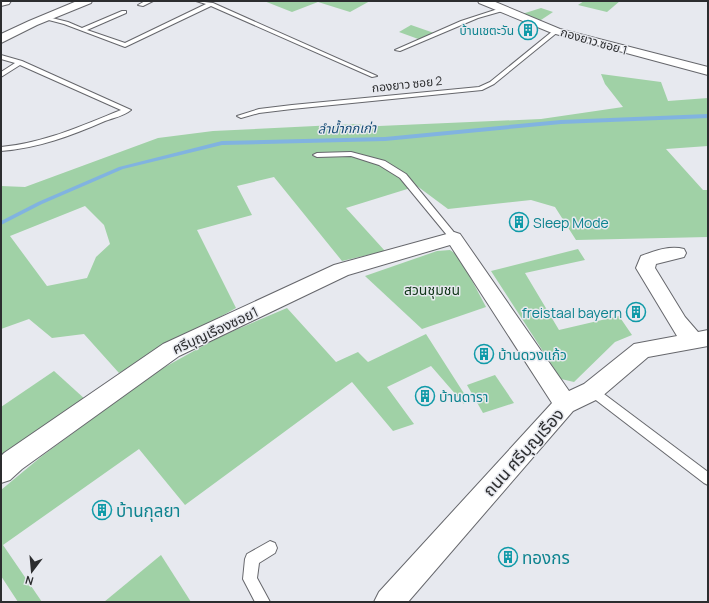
<svg xmlns="http://www.w3.org/2000/svg" width="709" height="603" font-family="Manrope,'Noto Sans Thai',sans-serif">
<rect width="100%" height="100%" fill="#e7e9ef"/>
<g fill="#a0d1a6" fill-rule="evenodd">
<polygon points="264,1 370,1 350,12 318,2 292,12"/>
<polygon points="584,1 620,1 607,12 578,5"/>
<polygon points="541,8 553,12 538,22 522,14"/>
<polygon points="411,25 434,33 421,40 399,32"/>
<path d="M 601,74 L 661,82 L 668,101 L 708,98 L 708,146 L 666,149 L 703,190 L 708,190 L 708,237 L 576,240 L 555,207 L 531,200 L 448,209 L 417,186 L 346,208 L 385,251 L 342,261 L 274,177 L 237,186 L 252,215 L 197,230 L 236,308 L 119,373 L 84,334 L 52,338 L 29,319 L 1,329 L 1,186 L 25,187 L 158,138 L 213,131 L 356,124 L 379,126 L 541,119 L 623,107 L 605,84 ZM 85,206 L 104,225 L 110,244 L 96,257 L 87,278 L 47,286 L 10,236 Z"/>
<polygon points="578,249 585,260 525,273 559,330 619,316 632,335 615,342 574,382 561,379 491,271"/>
<polygon points="450,250 459,256 486,307 422,329 365,276 437,251"/>
<polygon points="287,308 336,362 358,352 368,362 426,334 465,395 464,404 431,366 387,387 414,424 393,431 352,382 185,505 139,449 3,545 42,602 18,602 1,576 1,490 42,456 107,408 138,382 219,337"/>
<polygon points="54,371 86,400 1,465 1,407"/>
<polygon points="495,375 514,403 483,413 467,385"/>
<polygon points="161,555 191,602 104,602"/>
</g>
<g fill="none" stroke-linecap="round" stroke-linejoin="round">
<polygon fill="#81b3e0" fill-rule="evenodd" points="708,114 708,118 561,124 385,141 222,145 123,169 42,204 1,225 1,221 38,202 119,167 222,141 385,137 561,120"/>
<defs>
<g id="lane">
<polygon points="145,1 153,1 143,6 138,5"/>
<polygon points="196,1 213,3 377,76 372,77 211,6 125,47 64,24 41,18 44,16 68,22 82,28 122,11 126,11 126,13 87,30 125,43 206,4"/>
<polygon points="504,7 506,8 506,10 478,18 400,51 395,50 461,21"/>
<polygon points="554,30 559,31 494,84 482,90 292,109 259,113 241,118 237,116 259,109 292,105 479,87 490,82"/>
<path d="M 1,55 L 22,61 L 131,110 C 124,116 113,118 105,121 C 71,136 38,148 1,151 L 1,147 C 44,143 81,126 121,110 L 20,65 L 1,77 L 1,72 L 15,63 L 1,59 Z"/>
<polygon points="351,152 385,161 406,174 457,236 459,238 457,240 451,240 400,178 379,165 351,156 317,157 313,155 317,153"/>
<polygon points="592,386 596,388 708,472 708,485 704,483 588,394 586,391 588,388"/>
<polygon points="270,541 275,543 277,548 275,553 259,563 257,578 270,602 255,602 243,579 245,559 247,554"/>
</g>
<g id="street">
<polygon points="77,1 92,1 91,3 37,25 1,43 1,34 29,21"/>
<polygon points="478,1 493,1 560,29 708,67 708,75 552,33 479,3"/>
<path d="M 454,232 L 460,234 L 569,391 L 584,384 L 634,344 L 677,336 L 636,268 L 641,256 C 654,251 670,245 684,249 L 686,253 L 684,257 L 656,264 L 655,268 L 685,317 L 698,332 L 708,330 L 708,346 L 648,357 L 600,398 L 573,411 L 408,602 L 374,602 L 379,592 L 552,403 L 450,245 L 348,275 L 179,356 L 22,469 L 10,480 L 1,483 L 1,456 L 4,453 L 163,344 L 334,265 Z"/>
</g>
<polygon id="primary" points="1,1 11,1 9,4 1,6"/>
</defs>
<use href="#lane" stroke="#66676c" stroke-width="2"/>
<use href="#street" stroke="#66676c" stroke-width="2"/>
<use href="#primary" stroke="#66676c" stroke-width="2"/>
<use href="#lane" fill="#fff" fill-rule="evenodd"/>
<use href="#street" fill="#fff" fill-rule="evenodd"/>
<use href="#primary" fill="#fff" fill-rule="evenodd"/>
</g>
<defs>
<symbol id="building-ring" viewBox="-11 -11 22 22"><circle r="9.5" fill="#e7e9ef" stroke="#0f9aa8" stroke-width="1.5"/><path d="M-4-6H4V6H1V3H-1V6H-4ZM-2.5-4.3h1.7v1.8h-1.7ZM.8-4.3h1.7v1.8H.8ZM-2.5-1h1.7V.8h-1.7ZM.8-1h1.7V.8H.8Z" fill="#0f9aa8"/></symbol>
</defs>
<g fill-rule="evenodd">
<use href="#building-ring" x="517" y="19" width="22" height="22"/>
<use href="#building-ring" x="508" y="211" width="22" height="22"/>
<use href="#building-ring" x="625" y="301" width="22" height="22"/>
<use href="#building-ring" x="473" y="343" width="22" height="22"/>
<use href="#building-ring" x="414" y="385" width="22" height="22"/>
<use href="#building-ring" x="91" y="499" width="22" height="22"/>
<use href="#building-ring" x="497" y="546" width="22" height="22"/>
</g>
<g text-anchor="middle" dominant-baseline="central" stroke-width="3" stroke-linejoin="round" paint-order="stroke">
<g font-size="12" fill="#0d838f" stroke="#e7e9ef" text-anchor="end">
<text x="514" y="30">บ้านเชตะวัน</text>
</g>
<g font-size="12" fill="#2c2d2f" stroke="#e7e9ef">
<text transform="translate(594 41) rotate(16)">กองยาว ซอย 1</text>
<text transform="translate(407 84) rotate(-6)">กองยาว ซอย 2</text>
</g>
<g font-size="13" font-style="italic" fill="#124a74" stroke="#e7e9ef">
<text transform="translate(347 128) rotate(-1)">ลำน้ำกกเก่า</text>
</g>
<g font-size="14" fill="#0d838f" stroke="#e7e9ef" text-anchor="start">
<text x="533" y="222">Sleep Mode</text>
<text x="622" y="312" text-anchor="end">freistaal bayern</text>
<text x="498" y="354">บ้านดวงแก้ว</text>
<text x="439" y="396">บ้านดารา</text>
</g>
<g font-size="14" fill="#103618" stroke="#e7e9ef">
<text x="432" y="289">สวนชุมชน</text>
</g>
<g font-size="14" fill="#2c2d2f" stroke="#e7e9ef">
<text transform="translate(215 330) rotate(-25)">ศรีบุญเรืองซอย1</text>
</g>
<g font-size="17" fill="#2c2d2f" stroke="#e7e9ef">
<text transform="translate(523 452) rotate(-48)">ถนน ศรีบุญเรือง</text>
</g>
<g font-size="17" fill="#0d838f" stroke="#e7e9ef" text-anchor="start">
<text x="116" y="510">บ้านกุลยา</text>
<text x="522" y="557">ทองกร</text>
</g>
</g>
<rect width="709" height="603" fill="none" stroke="#2c2d2f" stroke-width="4"/>
<g transform="translate(32 571) rotate(196)" stroke="#e7e9ef" stroke-width="3" paint-order="stroke">
<path d="M0-3L7 15L0 10L-7 15Z" fill="#2c2d2f"/>
<text y="-6" font-size="11" font-weight="bold" text-anchor="middle" fill="#2c2d2f">N</text>
</g>
</svg>
